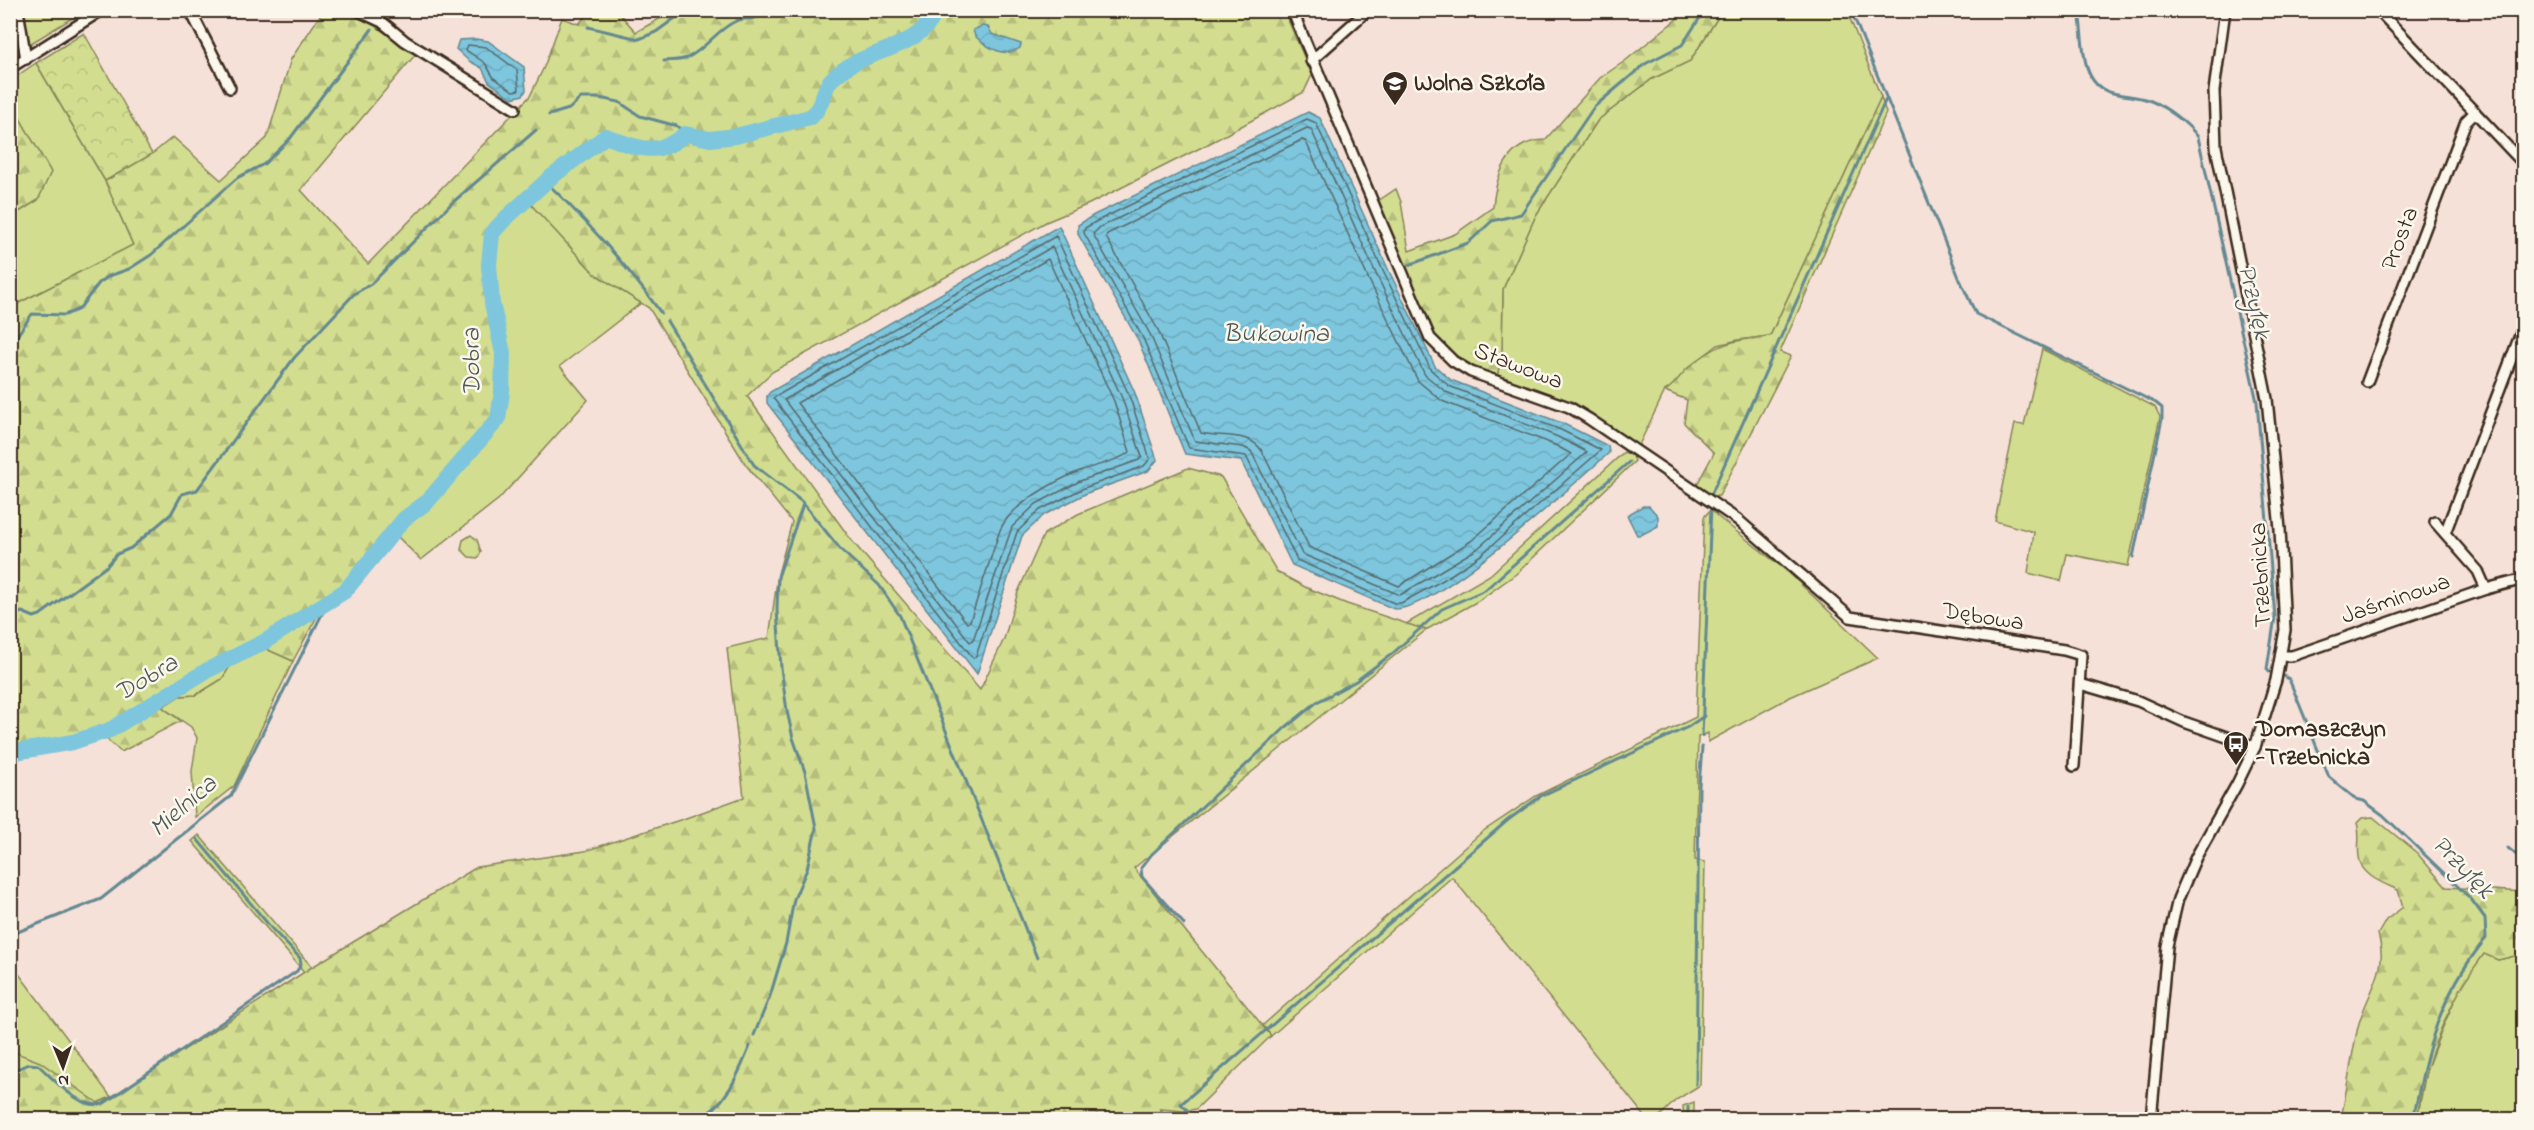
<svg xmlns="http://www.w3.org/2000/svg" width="2534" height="1130" font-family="'Indie Flower',sans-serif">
<defs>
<pattern id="forest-firs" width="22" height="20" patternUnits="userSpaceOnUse" patternTransform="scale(1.5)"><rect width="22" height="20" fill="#d2dd90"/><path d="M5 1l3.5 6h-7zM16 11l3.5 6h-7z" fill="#b5be7c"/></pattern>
<pattern id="park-crowns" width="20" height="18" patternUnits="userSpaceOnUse" patternTransform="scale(1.5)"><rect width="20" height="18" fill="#d2dd90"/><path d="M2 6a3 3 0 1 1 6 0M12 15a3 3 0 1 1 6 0" fill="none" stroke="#b5be7c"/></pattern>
<pattern id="water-waves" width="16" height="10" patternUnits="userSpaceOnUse" patternTransform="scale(1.5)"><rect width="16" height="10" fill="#7dc6dd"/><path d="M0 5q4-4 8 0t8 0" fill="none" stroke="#6daabd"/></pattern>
</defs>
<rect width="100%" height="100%" fill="#f6e1d8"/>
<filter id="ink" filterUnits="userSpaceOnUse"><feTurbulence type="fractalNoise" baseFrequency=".0167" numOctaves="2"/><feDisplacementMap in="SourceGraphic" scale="12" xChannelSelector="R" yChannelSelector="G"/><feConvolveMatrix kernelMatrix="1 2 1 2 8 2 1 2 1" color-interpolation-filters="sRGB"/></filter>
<g filter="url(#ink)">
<g fill="#d2dd90" stroke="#868457" stroke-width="1.5">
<polygon points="21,10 84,11 28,45"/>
<polygon points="1722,11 1847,11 1881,97 1770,336 1738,340 1718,345 1688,368 1675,385 1665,391 1638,447 1569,402 1497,377 1502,352 1503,289 1536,215 1598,120 1652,79 1690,61"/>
<polygon points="36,63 105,181 133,245 11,307 11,217 38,200 50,172 11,103 11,80"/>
<polygon points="528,201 595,274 641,303 560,366 588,400 499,499 421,560 398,537 406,522 430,507 488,432 504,418 507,397 506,353 495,305 493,278 496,245 500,228"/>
<polygon points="2042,349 2155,407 2160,417 2128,566 2067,554 2061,581 2028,573 2034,532 1995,521 2015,424 2024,425"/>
<polygon points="1624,452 1633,456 1635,461 1516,574 1478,601 1426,630 1406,624 1490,575"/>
<polygon points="1711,509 1717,516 1789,573 1878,658 1788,698 1708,742 1708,733 1698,737 1695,860 1705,862 1700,1085 1676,1100 1657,1119 1647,1119 1452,877 1271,1036 1263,1025 1482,832 1536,796 1696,717 1704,517"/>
<polygon points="471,535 477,540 481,552 478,558 469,557 461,549 463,540"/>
<polygon points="262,647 293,661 234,786 195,817 192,771 197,738 191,727 162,707 179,696 196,695 222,679 233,660"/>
<polygon points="199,835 312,967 305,973 192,841"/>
<polygon points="2484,953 2498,960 2523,954 2524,1095 2515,1119 2417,1120 2426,1071 2440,1034 2461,985"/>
<polygon points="10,962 111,1097 97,1103 17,1053 11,1057"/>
<polygon points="1694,1102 1694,1119 1684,1119 1683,1106"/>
</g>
<g fill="url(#forest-firs)" stroke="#868457" stroke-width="1.5">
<polygon points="675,10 1284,11 1312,75 1304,92 1212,142 1089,204 1046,222 772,372 747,396 852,541 980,690 1004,639 1018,592 1044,534 1078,514 1188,468 1221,477 1277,572 1305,587 1347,604 1426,630 1134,868 1271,1036 1196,1109 1184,1111 1160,1109 1170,1120 11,1119 11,1057 17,1053 40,1062 98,1103 111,1097 312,967 477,867 585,851 686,818 744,797 727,648 769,638 778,574 792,522 746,465 649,308 595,274 524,197 503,216 491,231 488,245 487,267 489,303 501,355 496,416 426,497 393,525 320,611 293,661 262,647 234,660 222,679 196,695 179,696 162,707 181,721 121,752 109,741 101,729 11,750 11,307 133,245 105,181 152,154 173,137 221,180 267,138 291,59 323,11 347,11 375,26 416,54 301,190 368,264 530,96 544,67 562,18 579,24 589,11 617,11 636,32"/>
<path d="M 1677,11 L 1722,11 L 1690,61 L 1652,79 L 1598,120 L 1536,215 L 1503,289 L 1502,352 L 1497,377 C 1466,367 1457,362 1435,338 L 1378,201 L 1396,189 L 1401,202 L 1409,251 L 1455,234 L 1493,207 C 1496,174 1507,141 1545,140 L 1600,78 L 1625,61 L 1678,18 Z"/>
<path d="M 1881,97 L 1886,113 L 1780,352 L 1791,356 L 1719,496 L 1714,496 L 1695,488 L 1714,453 L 1684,423 L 1687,400 L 1665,391 C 1676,384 1679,376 1688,368 C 1716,343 1734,340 1770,336 Z"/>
<polygon points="11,103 51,172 38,200 11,217"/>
<path d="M 2373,817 L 2417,853 L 2446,887 L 2523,892 L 2523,954 L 2498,960 L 2484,954 C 2449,1000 2423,1061 2417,1119 L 2341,1119 C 2347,1089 2351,1058 2358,1027 C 2366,993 2390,972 2378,934 L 2386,920 L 2403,907 L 2398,890 C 2383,883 2361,876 2359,857 C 2357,845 2361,836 2357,823 L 2362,818 Z"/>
</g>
<polygon fill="url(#park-crowns)" stroke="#868457" stroke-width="1.5" points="84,33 152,154 105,181 36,63"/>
<g fill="url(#water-waves)" stroke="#638891" stroke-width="1.5">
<path d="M 982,26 L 988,27 L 992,34 L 1021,44 L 1020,48 C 1005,59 986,47 975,36 L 973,30 Z"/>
<polygon points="476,39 488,41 524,67 526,90 523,95 512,98 489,82 482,68 469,61 456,49 459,40"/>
<path d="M 1308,112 L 1320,118 L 1389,271 L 1435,366 L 1451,380 L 1564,424 L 1608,446 L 1609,453 C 1571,486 1439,610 1394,609 L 1292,565 L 1241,461 L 1185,454 L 1138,340 L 1078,234 L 1078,225 L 1094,215 Z"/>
<polygon points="1059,226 1135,393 1157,460 1148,471 1087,493 1044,515 1022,536 977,674 767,403 767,396 770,392"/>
<polygon points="1643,506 1649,506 1658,516 1658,526 1641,535 1637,535 1627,515"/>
</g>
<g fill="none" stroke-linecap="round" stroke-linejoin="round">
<g stroke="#55686a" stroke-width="1.5">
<polygon points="468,45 486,47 517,70 519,90 513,91 494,78 485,63 466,50"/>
<polygon points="1307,119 1316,123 1384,273 1431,370 1449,386 1561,430 1601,450 1481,555 1443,580 1401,603 1394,603 1297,560 1246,456 1189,448 1143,338 1084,233 1085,228 1097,221"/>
<polygon points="1307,128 1311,129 1377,276 1425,375 1446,392 1558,437 1587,452 1477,549 1400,595 1302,554 1251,451 1243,447 1195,441 1150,334 1093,234 1100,227"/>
<path d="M 1302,140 L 1306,142 L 1369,280 L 1418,381 L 1442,401 L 1555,445 L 1571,454 L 1471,541 L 1399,586 L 1309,547 L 1262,451 C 1249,431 1221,438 1201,433 L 1158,330 L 1106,237 L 1107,234 Z"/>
<polygon points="1056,236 1129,395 1150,459 1144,466 1084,488 1040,510 1017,532 976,656 973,658 773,398"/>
<polygon points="1052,247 1122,398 1142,457 1139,460 1080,481 1036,504 1012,527 973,640 970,642 784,400"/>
<path d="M 1048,259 L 1114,401 L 1130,452 C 1118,461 1097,465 1082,470 C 1057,480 1011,504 1000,530 L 970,621 L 967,623 L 797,403 Z"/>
</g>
<g stroke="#638891" stroke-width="3">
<polyline points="1851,10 1960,280 1976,314 2156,403 2162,408 2162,419 2133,557"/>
<path d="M 2079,10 C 2082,29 2082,59 2090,75 C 2102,100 2129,92 2151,101 C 2166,107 2189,124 2198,137 L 2257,402 L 2275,617 L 2267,669 L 2269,672"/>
<polyline points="1042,15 1047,10"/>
<polyline points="588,27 639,39 656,32 686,10"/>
<path d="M 664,61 C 671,60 680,61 687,58 C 706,49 716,30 736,21 C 747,16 757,23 764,10"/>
<polyline points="549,115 569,109 581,98 599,98 619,102 640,116 677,126 685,134"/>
<path d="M 546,182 C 589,223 627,266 661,313"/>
<polyline points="1409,265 1468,243 1492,221 1521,214 1594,107 1645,64 1682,45 1705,10"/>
<polyline points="667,321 754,465 801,501 841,550 879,585 900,616 1037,958"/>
<polyline points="10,346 32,314 65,315 79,309 99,283 109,276 129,269 151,255 237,178 264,164 289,140 372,29"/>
<polyline points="1711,495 1886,99"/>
<polyline points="10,617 22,612 34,617 40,615 107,566 117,554 131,548 171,514 182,494 197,490 294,358 354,294 371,284 452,203 536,130"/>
<path d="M 2284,676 L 2289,679 L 2329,777 L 2356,799 L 2364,801 L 2383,815 L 2471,899 L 2485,918 L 2486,938 C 2438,998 2428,1046 2413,1120"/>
<polyline points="1702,736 1711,506"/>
<polyline points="2508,848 2524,861"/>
<polyline points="1184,924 1142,877 1141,868 1151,855 1285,728 1317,702 1356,681 1393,653 1442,609 1485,590 1629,462"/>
<polyline points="10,935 101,899 231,796 327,604"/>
<polyline points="754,1035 770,996 786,943 794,899 807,869 816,828 805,772 793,738 787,711 781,668 777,610 778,577 803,504"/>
<path d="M 10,1072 L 29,1064 L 38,1065 C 55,1080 80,1110 103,1104 L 297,971 L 301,964 L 300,958 L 273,930 L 197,839"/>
<polyline points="1696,1084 1699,786 1702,747"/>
<path d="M 697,1120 C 726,1106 738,1075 750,1046"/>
<polyline points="1162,1120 1167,1116"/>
<polyline points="1198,1120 1181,1104 1508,820 1541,796 1688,727 1704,716"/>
<polyline points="1688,1120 1688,1107"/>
</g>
<path stroke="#7dc6dd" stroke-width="16" d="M 10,753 L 73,742 L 110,730 L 206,671 L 264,642 L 345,591 L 404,519 L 427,502 L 498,419 L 502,392 L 503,353 L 492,303 L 489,265 L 492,233 L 506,218 L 550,178 L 606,136 C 635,148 659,158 685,134 L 710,139 L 736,136 L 810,117 C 822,109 822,93 830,81 C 835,75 846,68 852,64 C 880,49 924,44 936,10"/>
<defs>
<g id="minor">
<polyline points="18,10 26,59"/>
<polyline points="190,10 230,88"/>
<polyline points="356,10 382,22 405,41 515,109"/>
<polyline points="1292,10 1430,338 1453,361 1471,372 1569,407 1589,419 1738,520 1850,617 2064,650 2081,655 2074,766"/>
<polyline points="2378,10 2524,164"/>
<polyline points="1311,61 1368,10"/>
<polyline points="10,68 102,10"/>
<polyline points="2367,382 2466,121 2475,112"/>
<polyline points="2435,522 2478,571 2486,589"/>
<polyline points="2445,533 2524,325"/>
<polyline points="2281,656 2292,656 2486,589 2524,579"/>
<polyline points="2080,684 2138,701 2184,722 2255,747"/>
<polyline points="2151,1120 2167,946 2178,899 2196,857 2237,784 2255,747 2276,680 2285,630 2280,529 2267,399 2216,147 2214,91 2225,10"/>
</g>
</defs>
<use href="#minor" stroke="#3b2a1e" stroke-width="14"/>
<use href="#minor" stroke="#fbf7ec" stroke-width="9"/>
</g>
</g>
<defs>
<symbol id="school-pin" viewBox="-11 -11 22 30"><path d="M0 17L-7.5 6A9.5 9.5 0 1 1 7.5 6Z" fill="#3b2a1e" stroke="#fbf7ec"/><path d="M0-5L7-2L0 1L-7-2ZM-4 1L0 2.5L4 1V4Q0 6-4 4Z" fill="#fff"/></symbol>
<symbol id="bus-pin" viewBox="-11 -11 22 30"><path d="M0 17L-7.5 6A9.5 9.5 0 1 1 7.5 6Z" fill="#3b2a1e" stroke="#fbf7ec"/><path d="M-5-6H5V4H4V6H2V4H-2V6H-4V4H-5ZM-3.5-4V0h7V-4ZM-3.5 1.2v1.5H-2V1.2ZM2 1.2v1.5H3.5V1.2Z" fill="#fff"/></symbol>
</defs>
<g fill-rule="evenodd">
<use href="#school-pin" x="1380" y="69" width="30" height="40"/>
<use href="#bus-pin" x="2221" y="729" width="30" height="40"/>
</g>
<g text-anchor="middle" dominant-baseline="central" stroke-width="5" stroke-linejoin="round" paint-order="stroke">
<g font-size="24" font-weight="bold" fill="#3b2a1e" stroke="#fbf7ec" text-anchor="start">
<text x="1414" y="84">Wolna Szkoła</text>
<text x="2256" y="730">Domaszczyn<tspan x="2256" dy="28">-Trzebnicka</tspan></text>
</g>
<g font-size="24" fill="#3b2a1e" stroke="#fbf7ec">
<text transform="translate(2401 239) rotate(-69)">Prosta</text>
<text transform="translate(1518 367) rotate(21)">Stawowa</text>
<text transform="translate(2262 575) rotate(-93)">Trzebnicka</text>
<text transform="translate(2396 600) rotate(-19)">Jaśminowa</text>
<text transform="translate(1983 618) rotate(9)">Dębowa</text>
</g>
<g font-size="26" font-style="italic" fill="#4f5957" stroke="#fbf7ec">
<text transform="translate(2253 302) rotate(77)">Przyłęk</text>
<text x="1276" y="335">Bukowina</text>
<text transform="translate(473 362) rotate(-91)">Dobra</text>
<text transform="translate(147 679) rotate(-31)">Dobra</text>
<text transform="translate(184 807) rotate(-41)">Mielnica</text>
<text transform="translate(2462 868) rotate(46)">Przyłęk</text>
</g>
</g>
<rect width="2534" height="1130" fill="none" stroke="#fbf7ec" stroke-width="36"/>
<rect x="18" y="18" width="2498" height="1094" fill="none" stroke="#3b2a1e" stroke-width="2" filter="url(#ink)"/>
<g transform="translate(63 1067) rotate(178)" stroke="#fbf7ec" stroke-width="4.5" paint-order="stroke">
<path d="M0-4.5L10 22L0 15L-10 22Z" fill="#3b2a1e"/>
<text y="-9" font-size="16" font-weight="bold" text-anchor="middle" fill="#3b2a1e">N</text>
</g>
</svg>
